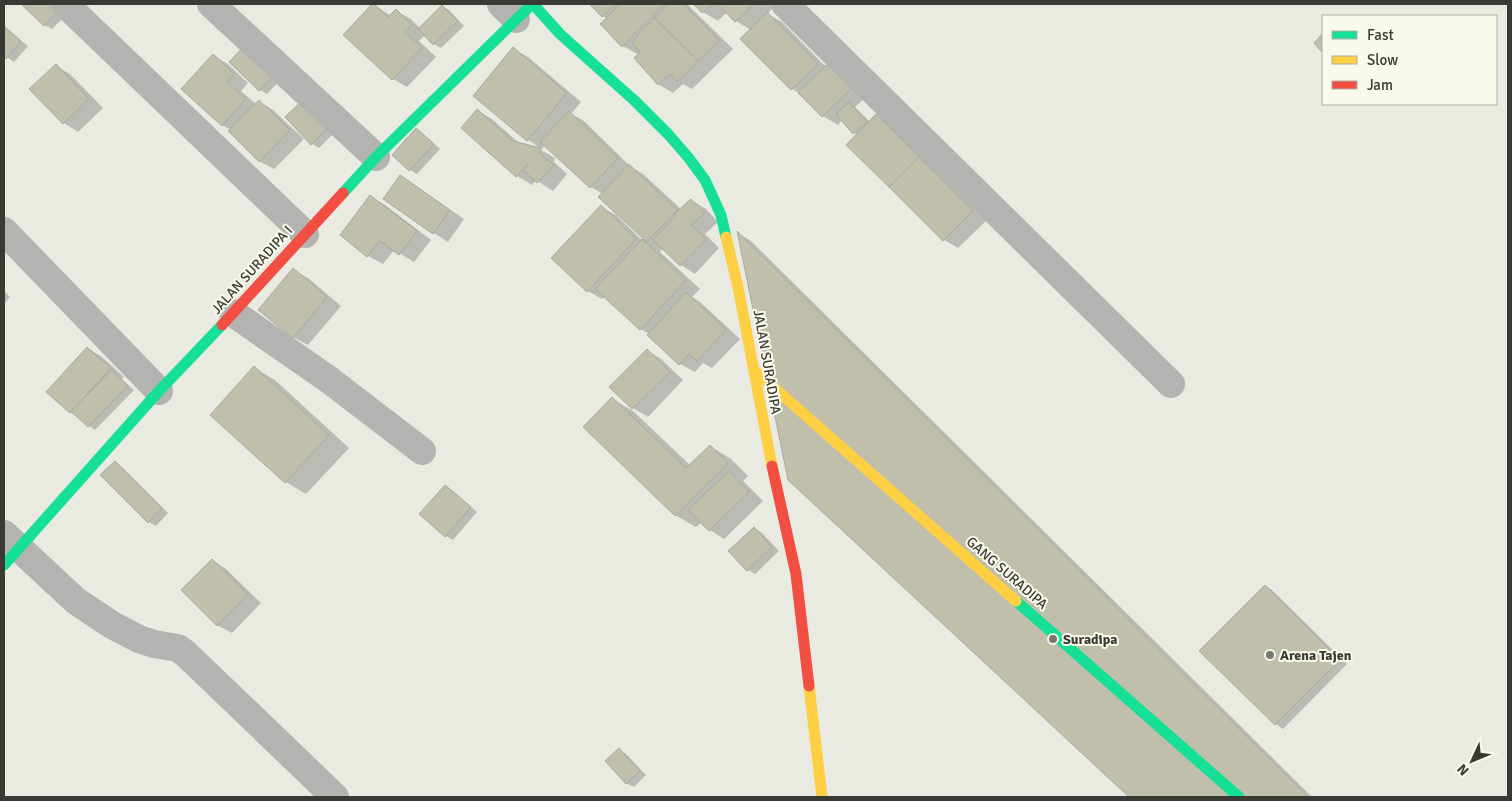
<svg xmlns="http://www.w3.org/2000/svg" width="1512" height="801" font-family="Signika,sans-serif">
<rect width="100%" height="100%" fill="#e9eae2"/>
<g fill="#0003">
<polygon points="23,4 52,4 65,16 52,29 44,25"/>
<polygon points="373,4 391,16 396,11 411,19 420,28 442,6 449,10 464,26 441,48 434,44 425,35 419,41 436,57 407,87 393,79"/>
<polygon points="590,4 687,4 733,49 692,89 683,84 673,93 658,84 639,55 623,46 607,19 603,16"/>
<polygon points="695,4 777,4 767,14 782,22 826,67 869,94 855,107 870,122 876,116 891,124 987,220 958,248 944,240 857,135 842,120 838,125 823,116 801,94 792,89 751,30 736,21 727,12 718,21 703,12"/>
<polygon points="4,27 28,46 14,62 4,55"/>
<polygon points="249,43 285,75 267,94 260,90"/>
<polygon points="513,49 528,57 581,102 571,114 584,121 631,167 643,174 681,209 691,200 706,209 718,222 705,234 719,248 695,274 681,265 663,248 660,252 700,289 692,297 700,302 740,339 712,368 703,363 695,372 680,364 649,334 640,329 605,296 602,299 588,291 601,207 616,215 642,240 644,238 603,194 591,187 545,145 542,149 528,140 474,96"/>
<polygon points="213,56 228,64 248,83 241,91 256,104 259,101 273,110 304,139 274,169 259,161 231,130 222,125"/>
<polygon points="56,66 70,74 103,108 78,132 64,123"/>
<polygon points="478,111 492,119 520,144 541,150 555,158 554,162 567,174 553,191 536,180 532,185 517,176 462,128"/>
<polygon points="286,117 340,127 319,148 312,144"/>
<polygon points="416,130 423,134 440,149 417,174 410,170 393,155"/>
<polygon points="400,177 414,185 464,219 448,242 434,233 385,199"/>
<polygon points="370,197 385,205 431,240 414,262 394,250 383,264 368,256 342,235"/>
<polygon points="738,233 751,241 1312,797 1131,797 789,480"/>
<polygon points="293,270 308,278 341,306 308,345 293,337"/>
<polygon points="4,291 10,297 4,304"/>
<polygon points="87,348 102,357 124,377 122,379 134,390 95,430 70,412"/>
<polygon points="647,350 661,359 683,380 648,417 633,408 611,387"/>
<polygon points="254,368 275,380 349,448 306,494 286,482"/>
<polygon points="612,399 633,411 691,466 710,446 731,459 748,476 743,481 763,501 724,539 710,530 702,522 696,527 675,515"/>
<polygon points="115,463 122,467 168,513 156,526 149,522"/>
<polygon points="445,486 452,490 477,512 453,540 446,536"/>
<polygon points="754,528 761,532 779,551 755,574 748,570"/>
<polygon points="212,560 226,569 261,603 232,633 217,625"/>
<polygon points="1265,586 1272,590 1347,664 1283,729 1276,724 1201,651"/>
<polygon points="619,750 626,754 646,775 634,787 626,783"/>
</g>
<g fill="#bfbfac" stroke="#a9a9a3">
<polygon points="21,4 51,4 58,11 44,26"/>
<polygon points="372,4 374,4 388,17 396,9 412,25 405,32 422,48 392,80 343,35"/>
<polygon points="589,4 616,4 602,17"/>
<polygon points="620,4 664,4 622,47 600,24"/>
<polygon points="669,4 683,4 719,40 698,61 654,18"/>
<polygon points="693,4 712,4 702,13"/>
<polygon points="717,4 754,4 735,22"/>
<polygon points="442,5 458,21 433,45 418,29"/>
<polygon points="767,12 818,64 791,90 740,39"/>
<polygon points="654,18 698,61 677,82 670,74 658,85 634,58 640,52 632,43 635,40 634,39"/>
<polygon points="4,26 21,41 6,59 4,57"/>
<polygon points="1323,33 1323,53 1314,43"/>
<polygon points="249,41 279,70 259,91 229,62"/>
<polygon points="513,47 567,93 527,141 473,96"/>
<polygon points="213,54 234,74 227,82 246,99 222,126 181,89"/>
<polygon points="830,61 855,85 822,117 798,93"/>
<polygon points="56,64 89,99 63,124 29,89"/>
<polygon points="307,96 334,122 311,145 285,117"/>
<polygon points="259,100 290,130 259,162 228,131"/>
<polygon points="849,102 867,122 853,134 836,114"/>
<polygon points="477,109 513,141 541,148 539,153 554,165 537,183 523,170 528,164 516,177 461,128"/>
<polygon points="569,111 618,158 590,188 540,142"/>
<polygon points="876,114 919,157 889,187 846,145"/>
<polygon points="416,128 434,144 409,171 392,155"/>
<polygon points="919,157 973,211 943,241 889,187"/>
<polygon points="629,164 677,210 647,242 598,197"/>
<polygon points="400,175 450,210 433,234 383,199"/>
<polygon points="370,195 417,231 399,255 380,241 367,257 340,235"/>
<polygon points="691,199 705,213 691,225 706,239 680,266 653,240 676,215 674,214"/>
<polygon points="601,205 636,239 587,292 551,258"/>
<polygon points="737,231 1308,797 1129,797 788,480"/>
<polygon points="642,239 686,280 640,330 595,289"/>
<polygon points="293,268 327,297 293,338 258,310"/>
<polygon points="686,292 726,330 697,361 689,354 679,365 647,335"/>
<polygon points="87,347 111,368 70,413 46,392"/>
<polygon points="647,349 670,372 632,409 609,387"/>
<polygon points="254,366 329,435 285,483 210,415"/>
<polygon points="112,370 128,386 88,427 71,411"/>
<polygon points="612,397 686,468 710,445 728,463 675,516 583,427"/>
<polygon points="115,461 162,508 148,523 100,475"/>
<polygon points="729,471 749,492 709,531 688,510"/>
<polygon points="445,485 471,507 445,537 419,514"/>
<polygon points="754,527 772,547 747,571 728,551"/>
<polygon points="212,559 248,594 217,626 181,590"/>
<polygon points="1265,585 1340,660 1275,725 1199,651"/>
<polygon points="619,748 640,771 626,784 605,761"/>
</g>
<g fill="none" stroke-linecap="round" stroke-linejoin="round">
<g stroke="#b3b4b1" stroke-width="28">
<polyline points="65,4 305,234"/>
<polyline points="211,4 376,157"/>
<polyline points="501,4 516,19"/>
<polyline points="785,4 1171,384"/>
<polyline points="4,231 159,391"/>
<polyline points="233,313 328,379 422,451"/>
<polyline points="4,534 76,601 112,625 139,639 154,644 178,648 186,654 335,797"/>
</g>
<g stroke="#16e098" stroke-width="11">
<polyline points="533,4 560,34 635,101 668,134 688,157 705,180 721,215 726,237"/>
<polyline points="343,193 376,157 532,4"/>
<polyline points="4,565 159,391 222,325"/>
<polyline points="1016,601 1239,797"/>
</g>
<g stroke="#ffcf43" stroke-width="11">
<polyline points="726,237 738,287 772,466"/>
<polyline points="754,370 1016,601"/>
<polyline points="809,686 822,797"/>
</g>
<g stroke="#f24e42" stroke-width="11">
<polyline points="222,325 343,193"/>
<polyline points="772,466 796,574 809,686"/>
</g>
</g>
<g fill="#777872" stroke="#fafaec" stroke-width="2">
<circle cx="1053" cy="639" r="5"/>
<circle cx="1270" cy="655" r="5"/>
</g>
<g text-anchor="middle" dominant-baseline="central" stroke-width="4" stroke-linejoin="round" paint-order="stroke">
<g font-size="14" fill="#3a3a35" stroke="#fafaec">
<text transform="translate(252 270) rotate(-48)">JALAN SURADIPA I</text>
<text transform="translate(767 362) rotate(80)">JALAN SURADIPA</text>
<text transform="translate(1007 573) rotate(41)">GANG SURADIPA</text>
</g>
<g font-size="14" font-weight="bold" fill="#3a3a35" stroke="#fafaec" text-anchor="start">
<text x="1063" y="639">Suradipa</text>
<text x="1280" y="655">Arena Tajen</text>
</g>
</g>
<rect width="1512" height="801" fill="none" stroke="#3a3a35" stroke-width="10"/>
<rect x="1322" y="15" width="175" height="90" fill="#fafaec" stroke="#adada3"/>
<rect x="1332" y="31" width="25" height="8" fill="#16e098" stroke="#adada3"/>
<text x="1367" y="40" font-size="15" fill="#3a3a35">Fast</text>
<rect x="1332" y="56" width="25" height="8" fill="#ffcf43" stroke="#adada3"/>
<text x="1367" y="65" font-size="15" fill="#3a3a35">Slow</text>
<rect x="1332" y="81" width="25" height="8" fill="#f24e42" stroke="#adada3"/>
<text x="1367" y="90" font-size="15" fill="#3a3a35">Jam</text>
<g transform="translate(1472 761) rotate(226)" stroke="#fafaec" stroke-width="4" paint-order="stroke">
<path d="M0-4L9 19L0 12L-9 19Z" fill="#3a3a35"/>
<text y="-8" font-size="14" font-weight="bold" text-anchor="middle" fill="#3a3a35">N</text>
</g>
</svg>
